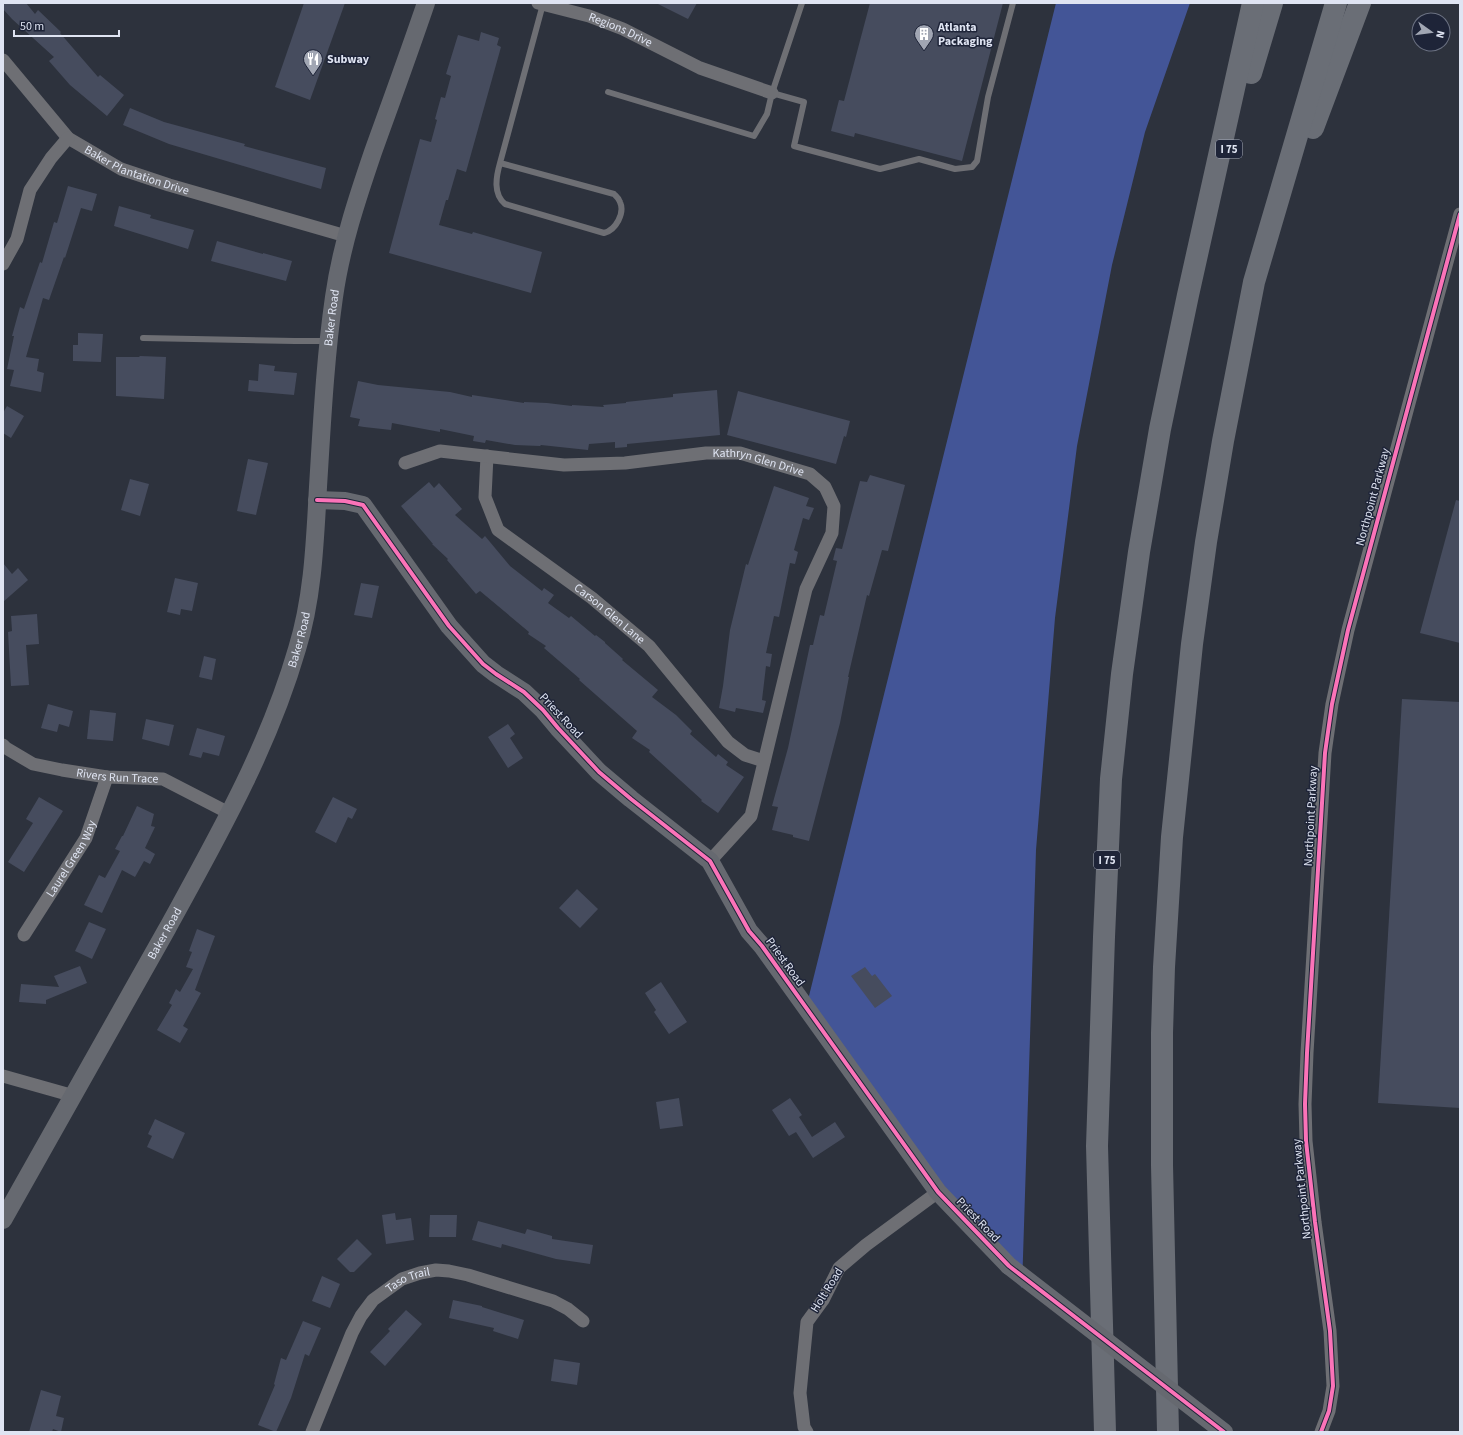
<svg xmlns="http://www.w3.org/2000/svg" width="1463" height="1435" font-family="'Source Sans 3',sans-serif">
<rect width="100%" height="100%" fill="#2d323d"/>
<polygon fill="#435597" points="1056,3 1190,3 1145,132 1112,265 1077,446 1055,618 1036,850 1022,1288 804,1016"/>
<g fill="#464c5e">
<polygon points="3,3 26,3 35,14 38,10 61,32 60,33 98,77 100,75 124,95 107,116 70,85 49,61 54,57 12,19 3,9"/>
<polygon points="304,3 345,3 310,100 275,87"/>
<polygon points="656,3 697,3 688,19"/>
<polygon points="870,3 1003,3 962,161 855,133 854,137 831,131 839,100 844,101"/>
<polygon points="481,32 499,38 497,45 501,47 466,172 457,169 448,200 446,200 439,225 472,234 473,232 542,252 531,293 389,253 420,139 431,142 437,120 435,119 441,97 445,98 451,76 446,74 458,35 479,41"/>
<polygon points="130,108 164,122 245,144 244,146 326,168 321,189 169,144 123,125"/>
<polygon points="68,186 97,194 92,211 81,208 65,258 64,257 49,300 43,298 26,357 39,359 37,371 44,373 41,392 10,386 14,370 7,369 14,336 12,336 20,307 24,309 40,262 42,263 54,222 57,223"/>
<polygon points="119,206 151,215 150,218 194,230 188,249 114,226"/>
<polygon points="217,241 263,254 263,253 292,261 286,281 211,261"/>
<polygon points="78,333 103,334 101,362 73,361 73,345 78,345"/>
<polygon points="140,356 166,357 164,399 116,396 116,357 139,357"/>
<polygon points="259,364 275,366 274,371 297,373 294,395 248,391 249,380 258,381"/>
<polygon points="358,381 378,385 450,392 472,397 472,395 524,403 524,402 547,403 572,406 572,405 604,407 603,405 626,403 626,402 673,397 673,394 717,390 720,435 627,444 627,447 615,448 615,442 589,444 588,450 541,445 540,446 515,445 486,440 485,443 473,441 474,436 440,429 440,432 392,423 391,430 364,427 358,426 360,419 350,417"/>
<polygon points="738,391 850,421 846,437 844,436 836,464 727,435"/>
<polygon points="7,406 24,416 11,438 3,433 3,413"/>
<polygon points="248,459 268,463 256,515 237,511"/>
<polygon points="870,475 905,485 888,551 882,550 869,596 867,595 848,677 849,677 840,723 809,841 793,837 793,835 772,830 778,807 772,806 788,748 810,645 813,645 820,615 824,616 837,561 833,560 836,548 842,549 860,481 867,482"/>
<polygon points="130,479 149,484 140,516 121,510"/>
<polygon points="429,482 434,488 439,483 462,509 455,515 482,539 485,536 510,566 542,591 544,588 554,595 548,603 569,618 571,616 595,636 596,635 605,642 605,643 623,659 622,660 658,690 652,697 676,715 692,731 690,734 716,757 718,754 728,762 726,765 744,777 718,813 701,801 702,800 649,752 650,750 632,738 637,731 579,680 580,679 544,648 546,646 528,634 529,632 480,591 476,594 447,560 448,559 432,544 433,544 401,506"/>
<polygon points="774,486 809,498 806,506 814,508 809,520 803,518 794,550 798,552 795,564 790,563 779,617 774,616 766,653 772,654 770,667 766,666 762,700 766,701 763,713 736,708 735,712 719,708 723,686 730,630 746,564 748,565"/>
<polygon points="1456,500 1460,501 1460,643 1420,633"/>
<polygon points="3,563 12,574 18,568 28,580 3,602"/>
<polygon points="175,578 198,583 192,611 181,609 180,615 167,612"/>
<polygon points="361,583 379,586 372,618 354,615"/>
<polygon points="37,614 39,644 26,645 29,685 11,686 8,632 12,631 11,616"/>
<polygon points="204,656 216,659 212,680 199,677"/>
<polygon points="1402,699 1460,702 1460,1108 1378,1103"/>
<polygon points="48,704 73,711 69,727 59,724 57,732 41,728"/>
<polygon points="90,710 116,713 113,741 87,739"/>
<polygon points="146,719 174,725 169,746 142,739"/>
<polygon points="508,724 515,734 510,738 523,758 508,768 488,737"/>
<polygon points="197,728 225,736 219,756 203,752 201,758 189,755"/>
<polygon points="39,797 63,811 24,872 8,862 33,823 26,819"/>
<polygon points="333,797 357,809 352,819 348,817 336,843 315,832"/>
<polygon points="137,806 154,814 151,826 155,827 145,848 155,854 150,864 144,861 135,877 122,870 102,913 84,905 99,875 105,878 120,851 115,849 122,836 123,836"/>
<polygon points="577,889 598,909 580,928 559,908"/>
<polygon points="89,922 106,929 92,959 75,951"/>
<polygon points="197,929 215,936 195,990 201,993 183,1026 188,1029 180,1043 157,1030 172,1005 169,1003 176,989 180,992 193,969 186,967 192,952 189,951"/>
<polygon points="80,966 87,983 46,1000 46,1004 19,1002 21,984 59,987 54,976"/>
<polygon points="865,967 872,976 875,974 892,996 875,1008 851,976"/>
<polygon points="661,982 687,1022 669,1034 654,1012 656,1010 645,993"/>
<polygon points="679,1098 683,1126 660,1129 656,1102"/>
<polygon points="790,1098 802,1115 799,1117 812,1137 835,1122 845,1137 813,1158 796,1132 789,1136 772,1110"/>
<polygon points="155,1119 185,1133 173,1159 147,1147 152,1136 148,1134"/>
<polygon points="395,1213 396,1220 411,1218 414,1240 386,1244 382,1215"/>
<polygon points="430,1215 457,1215 456,1237 429,1237"/>
<polygon points="478,1221 525,1234 527,1229 552,1236 552,1239 593,1245 590,1264 556,1259 502,1244 501,1248 472,1240"/>
<polygon points="357,1239 372,1254 354,1272 350,1272 337,1259"/>
<polygon points="322,1276 340,1284 330,1308 312,1301"/>
<polygon points="453,1300 482,1306 482,1307 524,1320 518,1339 493,1331 494,1328 449,1318"/>
<polygon points="406,1310 422,1324 385,1366 370,1352 390,1331 388,1329"/>
<polygon points="303,1321 321,1328 309,1356 305,1354 291,1398 276,1432 258,1425 275,1385 274,1384 281,1358 286,1360"/>
<polygon points="554,1359 580,1363 577,1385 551,1381"/>
<polygon points="41,1390 61,1396 56,1416 64,1418 61,1432 53,1429 52,1432 29,1432"/>
</g>
<g fill="none" stroke-linecap="round" stroke-linejoin="round">
<g stroke="#6e6f74" stroke-width="6">
<polyline points="608,92 754,136 767,114 772,93 802,3"/>
<polyline points="772,93 804,102 794,146 880,169 919,159 955,169 972,167 977,161 988,97 1013,3"/>
<path d="M 500,163 L 614,194 C 616,196 619,198 620,202 C 625,213 616,230 604,233 L 505,204 C 493,194 496,177 500,163 L 543,4"/>
<polyline points="143,338 295,341 327,341"/>
</g>
<g stroke="#6e6f74" stroke-width="13">
<path id="s1" d="M 538,3 L 589,16 L 623,29 L 700,68 L 772,93"/>
<path id="s2" d="M 3,60 L 68,138 L 121,169 L 169,185 L 346,236"/>
<polyline points="3,264 17,239 30,190 51,158 68,138"/>
<path id="s3" d="M 487,456 L 485,497 L 498,530 L 592,598 L 649,646 L 728,742 L 745,755 L 764,761"/>
<path id="s4" d="M 405,463 L 440,451 L 564,465 L 625,463 L 706,453 L 740,453 L 810,474 L 825,487 L 834,506 L 832,533 L 806,589 L 751,816 L 710,861"/>
<path id="s5" d="M 3,745 L 6,748 L 33,764 L 62,770 L 107,777 L 163,779 L 229,813"/>
<path id="s6" d="M 24,935 L 86,838 L 107,777"/>
<polyline points="3,1076 74,1096"/>
<path id="s7" d="M 312,1432 L 352,1333 L 361,1316 L 373,1300 L 402,1279 L 420,1273 L 436,1270 L 449,1271 L 468,1275 L 553,1301 L 568,1309 L 583,1321"/>
<polyline points="807,1432 804,1427 800,1393 807,1322 823,1300 839,1268 866,1245 938,1192"/>
<polyline points="1321,1432 1329,1411 1333,1386 1330,1331 1315,1222 1306,1141 1305,1104 1307,1053 1325,753 1332,704 1348,630 1460,214"/>
</g>
<g stroke="#666970" stroke-width="18">
<polyline points="317,500 345,501 363,505 449,626 483,664 496,674 524,692 543,710 558,728 599,772 631,799 710,861 749,931 762,946 938,1192 1009,1266"/>
<path id="s8" d="M 3,1220 C 58,1123 113,1026 167,929 C 217,838 268,749 297,649 C 313,598 315,541 318,487 C 322,423 325,360 334,297 C 341,247 357,199 373,152 C 391,102 409,53 426,3"/>
</g>
<g stroke="#6a6e76" stroke-width="22">
<polyline points="1251,73 1272,3"/>
<polyline points="1313,128 1360,3"/>
<polyline points="1105,1432 1097,1146 1104,937 1111,779 1122,674 1139,552 1160,429 1188,295 1253,3"/>
<polyline points="1168,1432 1162,1165 1162,1033 1164,967 1172,837 1192,644 1206,542 1223,441 1254,282 1336,3"/>
</g>
<polyline stroke="#666970" stroke-width="18" points="1009,1266 1224,1432"/>
<defs>
<g id="cycleway">
<polyline points="317,500 345,501 363,505 449,626 483,664 496,674 524,692 543,710 558,728 599,772 631,799 710,861 749,931 762,946 938,1192 1009,1266 1224,1432"/>
<polyline points="1321,1432 1329,1411 1333,1386 1330,1331 1315,1222 1306,1141 1305,1104 1307,1053 1325,753 1332,704 1348,630 1460,214"/>
</g>
</defs>
<use href="#cycleway" stroke="#1e2438" stroke-width="6"/>
<use href="#cycleway" stroke="#fb73b8" stroke-width="4"/>
</g>
<defs>
<symbol id="building-pin" viewBox="-11 -11 22 30"><path d="M0 17L-7.5 6A9.5 9.5 0 1 1 7.5 6Z" fill="#a1a6b3" stroke="#1e2438"/><path d="M-4-6H4V6H1V3H-1V6H-4ZM-2.5-4.3h1.7v1.8h-1.7ZM.8-4.3h1.7v1.8H.8ZM-2.5-1h1.7V.8h-1.7ZM.8-1h1.7V.8H.8Z" fill="#fff"/></symbol>
<symbol id="restaurant-pin" viewBox="-11 -11 22 30"><path d="M0 17L-7.5 6A9.5 9.5 0 1 1 7.5 6Z" fill="#a1a6b3" stroke="#1e2438"/><path d="M-5-6h1v4h1v-4h1v4h1v-4h1v5L-1.5 .5V6h-2V.5L-5-1ZM5-6V6H3V1.5H1.5Q1.5-4 5-6Z" fill="#fff"/></symbol>
</defs>
<g fill-rule="evenodd">
<use href="#building-pin" x="913" y="23" width="22" height="30"/>
<use href="#restaurant-pin" x="302" y="48" width="22" height="30"/>
</g>
<g text-anchor="middle" dominant-baseline="central" stroke-width="3" stroke-linejoin="round" paint-order="stroke">
<g fill="#1e2438" stroke="#a5aaba" stroke-width="1">
<rect x="1216" y="140" width="26" height="18" rx="3"/>
<rect x="1094" y="851" width="26" height="18" rx="3"/>
</g>
<g font-size="11" font-weight="bold" fill="#dfe4f2">
<text x="1229" y="149">I 75</text>
<text x="1107" y="860">I 75</text>
</g>
<g font-size="12" font-weight="bold" fill="#dfe4f2" stroke="#1e2438" text-anchor="start">
<text x="938" y="27">Atlanta<tspan x="938" dy="14">Packaging</tspan></text>
<text x="327" y="59">Subway</text>
</g>
<g font-size="12" fill="#dfe4f2" stroke="#1e2438">
<text stroke="none"><textPath href="#s1" startOffset="87">Regions Drive</textPath></text>
<text stroke="none"><textPath href="#s2" startOffset="178">Baker Plantation Drive</textPath></text>
<text stroke="none"><textPath href="#s8" startOffset="977">Baker Road</textPath></text>
<text stroke="none"><textPath href="#s4" startOffset="358">Kathryn Glen Drive</textPath></text>
<text transform="translate(1373 497) rotate(-75)">Northpoint Parkway</text>
<text stroke="none"><textPath href="#s3" startOffset="216">Carson Glen Lane</textPath></text>
<text stroke="none"><textPath href="#s8" startOffset="653">Baker Road</textPath></text>
<text transform="translate(561 716) rotate(47)">Priest Road</text>
<text stroke="none"><textPath href="#s5" startOffset="121">Rivers Run Trace</textPath></text>
<text transform="translate(1311 816) rotate(-87)">Northpoint Parkway</text>
<text stroke="none"><textPath href="#s6" startOffset="90">Laurel Green Way</textPath></text>
<text stroke="none"><textPath href="#s8" startOffset="329">Baker Road</textPath></text>
<text transform="translate(785 962) rotate(54)">Priest Road</text>
<text transform="translate(1302 1189) rotate(-96)">Northpoint Parkway</text>
<text transform="translate(978 1220) rotate(46)">Priest Road</text>
<text stroke="none"><textPath href="#s7" startOffset="187">Taso Trail</textPath></text>
<text transform="translate(827 1290) rotate(-58)">Holt Road</text>
</g>
</g>
<rect width="1463" height="1435" fill="none" stroke="#dfe4f2" stroke-width="8"/>
<g transform="translate(1431 32) rotate(104)"><circle r="19" fill="#1e2438" stroke="#6b7182"/>
<path d="M0-3L7 15L0 10L-7 15Z" fill="#a1a6b3"/>
<text y="-6" font-size="11" font-weight="bold" text-anchor="middle" fill="#dfe4f2">N</text>
</g>
<path d="M14 30v6h105v-6" fill="none" stroke="#dfe4f2" stroke-width="2"/>
<text x="20" y="30" font-size="12" fill="#dfe4f2" stroke="#1e2438" stroke-width="3" paint-order="stroke">50 m</text>
</svg>
